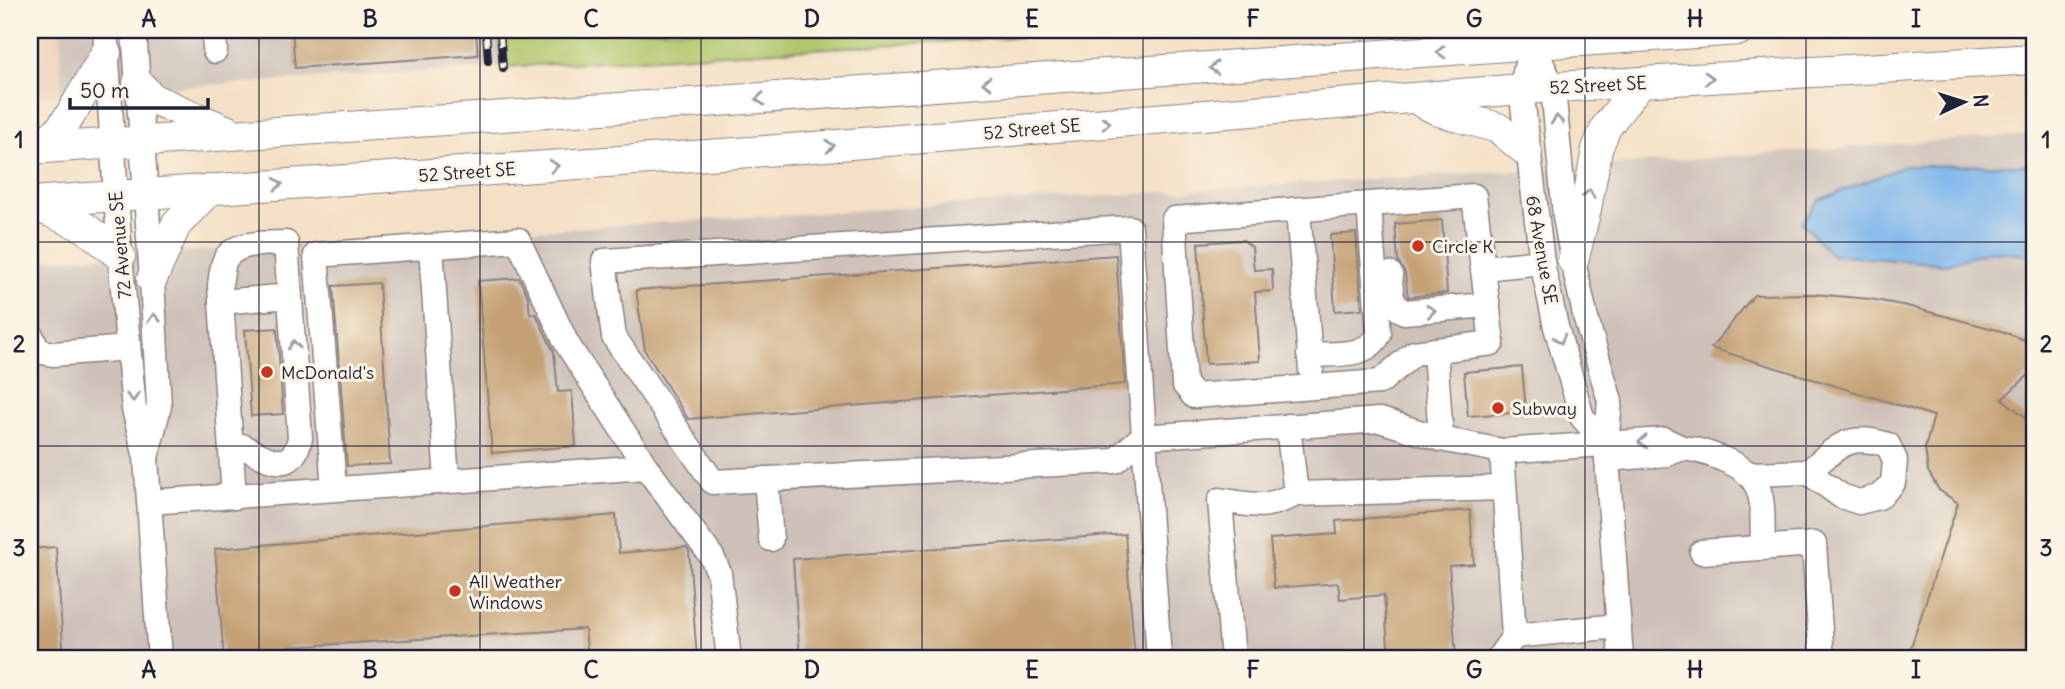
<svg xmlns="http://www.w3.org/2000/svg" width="2065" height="689" font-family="Delius,sans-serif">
<rect width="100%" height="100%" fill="#fcf5e5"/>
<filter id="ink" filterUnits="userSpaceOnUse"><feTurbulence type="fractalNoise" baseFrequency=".0143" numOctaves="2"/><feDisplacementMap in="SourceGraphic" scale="14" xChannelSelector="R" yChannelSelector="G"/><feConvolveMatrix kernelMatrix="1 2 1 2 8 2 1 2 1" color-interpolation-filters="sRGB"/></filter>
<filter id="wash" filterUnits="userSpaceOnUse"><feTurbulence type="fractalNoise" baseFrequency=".00686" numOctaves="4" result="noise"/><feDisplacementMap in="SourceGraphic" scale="28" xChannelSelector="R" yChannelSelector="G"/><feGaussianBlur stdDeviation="1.57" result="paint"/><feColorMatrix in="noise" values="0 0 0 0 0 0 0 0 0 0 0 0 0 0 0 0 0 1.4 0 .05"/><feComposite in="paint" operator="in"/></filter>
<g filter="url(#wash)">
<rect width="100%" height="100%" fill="#f4e0c4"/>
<polygon fill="#edd1ba" points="30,30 61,30 61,94 30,96"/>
<g fill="#cec1ba">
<polygon points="61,30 499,30 502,67 61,94"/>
<polygon points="1019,30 1107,30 1020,37"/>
<polygon points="2035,134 2035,659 30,659 30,261 1626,164"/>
</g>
<polygon fill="#b1c66b" stroke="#6a7453" stroke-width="2" points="499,30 1019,30 1020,37 502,67"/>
<polygon fill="#7bb5ec" stroke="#4e6c94" stroke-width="2" points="2035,165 2035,256 1991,251 1947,264 1830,255 1802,222 1819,200 1905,166"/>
<g id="blocks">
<g fill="#c5a174">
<polygon points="292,30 476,30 478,55 295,68"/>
<polygon points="1442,220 1447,293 1408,297 1405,273 1398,261 1395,224"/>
<polygon points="1356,233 1362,309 1335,311 1330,235"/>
<polygon points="1243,240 1252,247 1254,270 1272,269 1273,291 1255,292 1260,361 1206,364 1198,243"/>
<polygon points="1116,255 1125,384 688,419 645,351 636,290"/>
<polygon points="519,278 528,296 530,314 536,314 554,352 558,392 572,391 576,446 492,453 478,281"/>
<polygon points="379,283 390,464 347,466 333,286"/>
<polygon points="1813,294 1870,299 1907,306 2001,331 2035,344 2035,369 2002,399 2024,416 2035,440 2035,659 1907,659 1958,503 1939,490 1928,471 1925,448 1934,416 1711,348 1754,295"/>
<polygon points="277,328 283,414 251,416 245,330"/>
<polygon points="1522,367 1526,412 1468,416 1464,372"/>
<polygon points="1470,510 1474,564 1449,566 1456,656 1389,659 1384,595 1340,599 1338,583 1274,588 1270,539 1337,534 1336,521"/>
<polygon points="616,515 619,553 686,547 689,551 697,659 588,659 585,629 288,647 290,659 224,659 215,549"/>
<polygon points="1125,534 1135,659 800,659 793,559"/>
<polygon points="56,547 64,659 30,659 30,549"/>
</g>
</g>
</g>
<g filter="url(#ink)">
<use href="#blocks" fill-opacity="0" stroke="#8b8180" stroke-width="2"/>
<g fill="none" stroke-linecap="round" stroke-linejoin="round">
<defs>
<g id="minor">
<polyline points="105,30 120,256 134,409 146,458 160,659"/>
<polyline points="134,30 152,279 159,406 147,454"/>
<polyline points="214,30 215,51"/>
<polyline points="1533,38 1521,89 1542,262 1556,327 1582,417 1606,444"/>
<polyline points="1533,45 1553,88 1565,216 1573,261 1586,319 1610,401 1606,444 1621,659"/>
<polygon points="1474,196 1492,343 1414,353 1380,382 1194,396 1184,384 1174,219"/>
<polyline points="1298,210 1311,370"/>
<polyline points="431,247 447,481"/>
<polyline points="1483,268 1542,262"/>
<path d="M 1390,274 C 1391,289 1389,305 1404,312 L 1488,305"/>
<polyline points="221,302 290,296"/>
<polyline points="30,333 38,351 53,354 128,348"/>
<polyline points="1435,350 1441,439"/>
<path d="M 1309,355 C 1333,353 1367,359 1379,334 L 1369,205"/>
<polyline points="1288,426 1296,494 1504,488"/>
<path d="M 1682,448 C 1697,449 1710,454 1725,460 C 1770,478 1761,506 1763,548"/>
<polyline points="1502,451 1514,636 1619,626"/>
<polyline points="646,467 712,557 719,573 729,659"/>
<path d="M 1750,474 L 1808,472 L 1841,496 L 1859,502 L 1879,497 L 1893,483 L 1895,460 L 1888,445 C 1846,432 1838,447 1808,472"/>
<polyline points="766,479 771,539"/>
<path d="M 234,497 L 220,285 C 221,278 222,269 224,262 C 233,240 267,244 286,243 L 300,438 C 292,477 266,458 242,446"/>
<path d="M 149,502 C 315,491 480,479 646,467 L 567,344 L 518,240 L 316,255 L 334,489"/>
<polyline points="1702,552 1814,544 1822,659"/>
<polyline points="1159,659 1130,228 604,261 614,337 713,482 1115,461 1142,437 1380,420 1441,439 1502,451 1665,440 1682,448 1667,454 1607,459"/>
<path d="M 1233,659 L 1220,500 C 1254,505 1264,510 1296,494"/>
<polyline points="1498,659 1514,636"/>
</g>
<g id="major">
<polyline points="138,83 153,99 228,131"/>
<polyline points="1418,100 1439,111 1498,128 1527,152"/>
<polyline points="38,148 60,129 71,114 106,53"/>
<polyline points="30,149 1739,30"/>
<polyline points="30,202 765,151 1521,89 2035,59"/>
<polyline points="33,204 86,228 120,256"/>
<polyline points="1573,261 1586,209 1597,149 1606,127 1641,82"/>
<polyline points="152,279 176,225 210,189"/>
</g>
</defs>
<use href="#minor" stroke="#8b8180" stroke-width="27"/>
<use href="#major" stroke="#8b8180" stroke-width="32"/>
<use href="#minor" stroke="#fff" stroke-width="24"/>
<use href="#major" stroke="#fff" stroke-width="30"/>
<defs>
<g id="rail">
<polyline points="486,30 488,61"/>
<polyline points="500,30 503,68"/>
</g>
</defs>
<use href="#rail" stroke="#22223b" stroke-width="8"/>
<use href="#rail" stroke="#fcf5e5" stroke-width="5" stroke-dasharray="16" stroke-linecap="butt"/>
</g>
<defs><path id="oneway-chevron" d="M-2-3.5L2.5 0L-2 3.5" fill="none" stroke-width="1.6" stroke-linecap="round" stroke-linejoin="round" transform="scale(1.75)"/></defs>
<g stroke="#9c9ca7">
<use href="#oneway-chevron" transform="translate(1441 52) rotate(176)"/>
<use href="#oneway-chevron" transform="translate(1214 68) rotate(176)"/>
<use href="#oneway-chevron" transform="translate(1709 78) rotate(-3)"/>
<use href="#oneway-chevron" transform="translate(987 83) rotate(176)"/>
<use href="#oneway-chevron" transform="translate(760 99) rotate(176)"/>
<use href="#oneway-chevron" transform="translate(1557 120) rotate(-95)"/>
<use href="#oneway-chevron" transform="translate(1106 123) rotate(-5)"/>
<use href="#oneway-chevron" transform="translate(830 146) rotate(-5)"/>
<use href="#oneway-chevron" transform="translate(554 166) rotate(-4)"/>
<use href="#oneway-chevron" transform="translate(278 184) rotate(-4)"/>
<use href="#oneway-chevron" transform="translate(1589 194) rotate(-80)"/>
<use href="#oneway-chevron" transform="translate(1431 311) rotate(-6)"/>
<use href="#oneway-chevron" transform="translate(154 318) rotate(-93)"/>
<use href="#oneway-chevron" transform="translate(1560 339) rotate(74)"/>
<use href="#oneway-chevron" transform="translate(294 345) rotate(-94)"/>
<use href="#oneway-chevron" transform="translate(133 397) rotate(85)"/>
<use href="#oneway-chevron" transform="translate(1643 442) rotate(176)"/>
</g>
</g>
<path fill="none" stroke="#22223b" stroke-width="2" stroke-opacity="0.55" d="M 259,30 L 259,659M 480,30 L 480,659M 701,30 L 701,659M 922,30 L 922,659M 1143,30 L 1143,659M 1364,30 L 1364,659M 1585,30 L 1585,659M 1806,30 L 1806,659M 30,242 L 2035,242M 30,446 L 2035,446"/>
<g fill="#c8321e" stroke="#fcf5e5" stroke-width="2.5">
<circle cx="1418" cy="246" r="7"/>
<circle cx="267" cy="372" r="7"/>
<circle cx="1498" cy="408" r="7"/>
<circle cx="455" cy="591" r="7"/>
</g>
<g text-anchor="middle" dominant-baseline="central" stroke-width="6" stroke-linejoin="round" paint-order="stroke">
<g font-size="18" fill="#22223b" stroke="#fcf5e5">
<text transform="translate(1598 85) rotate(-3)">52 Street SE</text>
<text transform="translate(1032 129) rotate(-5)">52 Street SE</text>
<text transform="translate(467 172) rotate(-4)">52 Street SE</text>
<text transform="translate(120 245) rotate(-95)">72 Avenue SE</text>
<text transform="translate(1542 250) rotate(80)">68 Avenue SE</text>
</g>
<g font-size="18" fill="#22223b" stroke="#fcf5e5" text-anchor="start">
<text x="1432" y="246">Circle K</text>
<text x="281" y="372">McDonald's</text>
<text x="1512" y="408">Subway</text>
<text x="469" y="581">All Weather<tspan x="469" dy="21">Windows</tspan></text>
</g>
</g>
<rect width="2065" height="689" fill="none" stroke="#fcf5e5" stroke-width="77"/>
<g transform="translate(1964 102) rotate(86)" stroke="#fcf5e5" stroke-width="5" paint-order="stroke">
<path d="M0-5L12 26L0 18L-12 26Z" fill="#22223b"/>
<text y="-10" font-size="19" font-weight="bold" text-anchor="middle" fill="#22223b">N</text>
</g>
<path d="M70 98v10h138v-10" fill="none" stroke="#22223b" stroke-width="3.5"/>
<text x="80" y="98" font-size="21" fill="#22223b" stroke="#fcf5e5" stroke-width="5" paint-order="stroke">50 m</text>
<rect x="38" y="38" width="1988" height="612" fill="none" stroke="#22223b" stroke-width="2.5"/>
<g font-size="23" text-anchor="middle" font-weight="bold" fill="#22223b">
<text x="149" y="27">A</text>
<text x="370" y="27">B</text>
<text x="591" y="27">C</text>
<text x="812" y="27">D</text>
<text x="1032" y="27">E</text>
<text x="1253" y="27">F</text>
<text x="1474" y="27">G</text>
<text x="1695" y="27">H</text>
<text x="1916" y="27">I</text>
<text x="19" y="148">1</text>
<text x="2046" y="148">1</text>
<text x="19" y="352">2</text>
<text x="2046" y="352">2</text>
<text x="19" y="556">3</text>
<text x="2046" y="556">3</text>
<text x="149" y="678">A</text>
<text x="370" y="678">B</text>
<text x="591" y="678">C</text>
<text x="812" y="678">D</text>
<text x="1032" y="678">E</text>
<text x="1253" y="678">F</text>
<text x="1474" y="678">G</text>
<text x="1695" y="678">H</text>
<text x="1916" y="678">I</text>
</g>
</svg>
